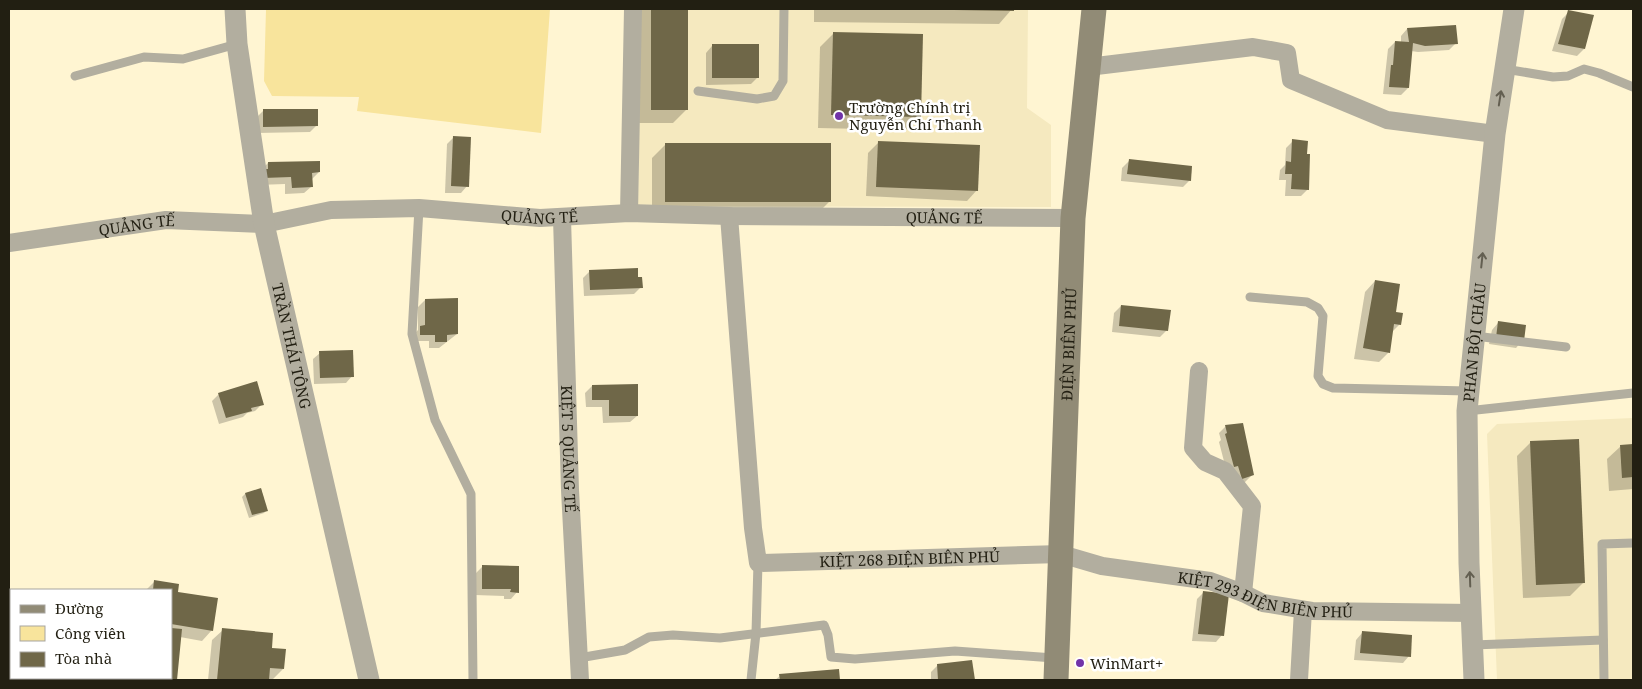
<svg xmlns="http://www.w3.org/2000/svg" width="1642" height="689" font-family="'Noto Serif',serif">
<rect width="100%" height="100%" fill="#fff5d2"/>
<g fill="#f5e9bf">
<polygon points="641,9 1028,9 1027,108 1051,125 1051,207 638,206"/>
<polygon points="1633,418 1633,680 1497,680 1487,434 1497,424"/>
</g>
<polygon fill="#f8e49c" points="266,9 550,9 541,133 357,111 359,97 272,96 264,81"/>
<g fill="#0003">
<polygon points="638,9 687,9 687,109 673,123 638,123"/>
<polygon points="814,9 1012,9 999,24 814,22"/>
<polygon points="1569,12 1584,49 1577,56 1552,51 1562,19"/>
<polygon points="1407,29 1456,43 1449,50 1418,52 1411,51 1408,88 1401,95 1383,94 1388,49 1395,42 1401,43 1401,36"/>
<polygon points="834,33 920,116 906,130 818,128 820,47"/>
<polygon points="712,46 758,77 751,84 706,85 706,53"/>
<polygon points="263,111 317,125 310,132 256,133 256,118"/>
<polygon points="454,137 467,186 461,193 445,193 447,144"/>
<polygon points="1293,141 1306,155 1308,189 1301,196 1285,196 1286,180 1279,180 1280,170 1285,165 1286,148"/>
<polygon points="879,142 977,190 967,201 866,196 868,153"/>
<polygon points="666,144 830,201 816,215 652,215 652,158"/>
<polygon points="1129,161 1190,180 1183,187 1121,181 1122,168"/>
<polygon points="268,163 319,172 312,179 311,187 304,193 285,194 285,184 257,185 261,170"/>
<polygon points="590,271 637,279 641,287 634,294 584,296 583,278"/>
<polygon points="1375,281 1400,324 1392,332 1389,352 1379,362 1354,359 1365,292"/>
<polygon points="425,300 457,334 439,348 429,348 429,341 414,341 414,334 418,330 418,307"/>
<polygon points="1121,306 1167,330 1160,337 1112,332 1114,313"/>
<polygon points="1498,323 1522,341 1516,348 1489,344 1492,330"/>
<polygon points="320,353 352,376 346,383 314,384 313,359"/>
<polygon points="592,386 637,416 630,422 603,423 602,407 586,407 585,393"/>
<polygon points="219,394 262,404 255,411 247,413 243,417 219,424 212,401"/>
<polygon points="1226,426 1252,475 1245,482 1235,485 1227,473 1219,442 1221,440 1219,433"/>
<polygon points="1531,442 1583,583 1570,596 1523,598 1517,456"/>
<polygon points="1633,445 1633,489 1609,491 1607,459 1621,446"/>
<polygon points="261,489 267,510 264,513 249,518 242,497 245,494"/>
<polygon points="483,566 517,592 511,599 504,599 504,596 475,595 476,573"/>
<polygon points="155,581 176,593 212,630 202,641 180,637 176,680 136,680 136,678 171,678 171,590 146,590"/>
<polygon points="1204,592 1222,635 1216,642 1192,641 1197,599"/>
<polygon points="223,630 270,649 283,669 273,679 268,679 268,680 208,680 212,640"/>
<polygon points="1362,633 1409,656 1403,663 1354,660 1356,640"/>
<polygon points="971,661 973,680 931,680 931,672 938,665"/>
<polygon points="838,671 839,680 775,680 780,676"/>
</g>
<g fill="#6f6748">
<rect x="651" y="9" width="37" height="101"/>
<polygon points="954,9 1014,9 1014,11 954,10"/>
<polygon points="1568,10 1594,15 1585,49 1558,44"/>
<polygon points="1456,25 1458,44 1425,46 1413,43 1409,88 1389,87 1391,65 1393,65 1395,41 1409,42 1407,28"/>
<polygon points="833,32 923,34 921,117 831,115"/>
<rect x="712" y="44" width="47" height="34"/>
<polygon points="263,109 318,109 318,126 263,127"/>
<polygon points="453,136 471,137 469,187 451,186"/>
<polygon points="1292,139 1308,141 1307,154 1310,154 1309,190 1291,189 1292,174 1285,174 1286,161 1291,162"/>
<polygon points="878,141 980,145 978,191 876,187"/>
<rect x="665" y="143" width="166" height="59"/>
<polygon points="1129,159 1192,166 1191,181 1127,174"/>
<polygon points="320,161 320,172 312,173 313,187 292,188 291,177 263,178 263,169 268,169 268,162"/>
<polygon points="638,268 638,277 642,277 643,288 590,290 589,270"/>
<polygon points="1375,280 1400,284 1396,312 1403,313 1401,325 1394,324 1390,353 1363,348"/>
<polygon points="458,298 458,334 447,335 447,342 435,342 435,335 420,335 420,326 425,325 425,299"/>
<polygon points="1121,305 1171,310 1168,331 1119,326"/>
<polygon points="1498,321 1526,325 1524,341 1496,338"/>
<polygon points="353,350 354,377 320,378 319,351"/>
<polygon points="257,381 264,405 251,408 252,411 226,418 218,393"/>
<polygon points="638,384 638,416 609,416 609,400 592,400 592,385"/>
<polygon points="1243,423 1254,475 1242,479 1238,466 1234,467 1225,434 1227,433 1225,425"/>
<polygon points="1579,439 1585,583 1536,585 1530,441"/>
<polygon points="1633,444 1633,477 1622,478 1620,445"/>
<polygon points="261,488 268,511 252,515 245,493"/>
<polygon points="482,565 519,566 519,593 510,592 511,589 482,589"/>
<polygon points="154,580 179,584 178,592 218,598 213,631 171,624 171,590 153,590"/>
<polygon points="1203,591 1229,594 1224,636 1198,634"/>
<polygon points="171,628 182,629 177,680 144,680 145,678 171,678"/>
<polygon points="222,628 273,633 272,648 286,649 284,669 270,668 269,680 217,680"/>
<polygon points="1362,631 1412,635 1411,657 1360,653"/>
<polygon points="972,660 975,680 938,680 937,664"/>
<polygon points="839,669 840,680 780,680 779,674"/>
</g>
<g fill="none" stroke-linecap="round" stroke-linejoin="round">
<g stroke="#b2ae9f" stroke-width="9">
<polyline points="1505,69 1553,77 1568,76 1584,69 1599,73 1633,87"/>
<polyline points="75,76 144,57 183,59 237,44"/>
<polyline points="698,91 757,99 774,96 783,81 784,9"/>
<polyline points="419,208 412,334 435,420 471,494 473,680"/>
<polyline points="1250,297 1307,302 1318,308 1323,316 1318,376 1323,384 1333,388 1468,391"/>
<polyline points="1475,336 1566,347"/>
<polyline points="1467,411 1633,393"/>
<polyline points="1473,645 1603,640"/>
<polyline points="579,658 625,650 649,637 673,635 720,638 824,625 828,635 831,657 855,659 955,651 1054,658"/>
<polyline points="751,680 756,633 758,563"/>
<polyline points="1604,680 1602,544 1633,543"/>
</g>
<g stroke="#b2ae9f" stroke-width="18">
<polyline points="1088,67 1253,47 1287,53 1291,80 1387,120 1495,134"/>
<polyline points="629,213 633,9"/>
<path id="s1" d="M 729,216 L 753,528 L 758,563 L 1061,554 L 1102,566 L 1210,581 L 1243,593 L 1263,603 L 1312,611 L 1472,613"/>
<path id="s2" d="M 562,218 L 570,490 L 580,680"/>
<path id="s3" d="M 9,243 L 166,220 L 264,224 L 331,210 L 419,208 L 540,218 L 629,213 L 729,216 L 1073,218"/>
<polyline points="1199,371 1193,448 1205,462 1225,471 1252,506 1243,593"/>
<polyline points="1299,680 1303,610"/>
</g>
<g stroke="#b2ae9f" stroke-width="21">
<path id="s4" d="M 235,9 L 237,44 L 264,224 L 369,680"/>
<path id="s5" d="M 1474,680 L 1469,563 L 1467,411 L 1495,134 L 1514,9"/>
</g>
<path stroke="#918b76" stroke-width="25" id="s6" d="M 1056,680 L 1073,218 L 1094,9"/>
</g>
<defs><path id="oneway-shaft" d="M-6 0H5M1.5-3L5.5 0L1.5 3" fill="none" stroke-width="1.6" stroke-linecap="round" stroke-linejoin="round" transform="scale(1.25)"/></defs>
<g stroke="#635f51">
<use href="#oneway-shaft" transform="translate(1500 98) rotate(-81)"/>
<use href="#oneway-shaft" transform="translate(1482 260) rotate(-84)"/>
<use href="#oneway-shaft" transform="translate(1470 579) rotate(-92)"/>
</g>
<g fill="#7133a8" stroke="#fff" stroke-width="2">
<circle cx="839" cy="116" r="5"/>
<circle cx="1080" cy="663" r="5"/>
</g>
<g text-anchor="middle" dominant-baseline="central" stroke-width="5" stroke-linejoin="round" paint-order="stroke">
<g font-size="15" fill="#221f12" stroke="#fff" text-anchor="start">
<text x="849" y="107">Trường Chính trị<tspan x="849" dy="17">Nguyễn Chí Thanh</tspan></text>
<text x="1090" y="663">WinMart+</text>
</g>
<g font-size="15" fill="#221f12" stroke="#fff">
<text stroke="none"><textPath href="#s3" startOffset="534">QUẢNG TẾ</textPath></text>
<text stroke="none"><textPath href="#s3" startOffset="939">QUẢNG TẾ</textPath></text>
<text stroke="none"><textPath href="#s3" startOffset="129">QUẢNG TẾ</textPath></text>
<text stroke="none"><textPath href="#s6" startOffset="336">ĐIỆN BIÊN PHỦ</textPath></text>
<text stroke="none"><textPath href="#s5" startOffset="338">PHAN BỘI CHÂU</textPath></text>
<text stroke="none"><textPath href="#s4" startOffset="342">TRẦN THÁI TÔNG</textPath></text>
<text stroke="none"><textPath href="#s2" startOffset="231">KIỆT 5 QUẢNG TẾ</textPath></text>
<text stroke="none"><textPath href="#s1" startOffset="500">KIỆT 268 ĐIỆN BIÊN PHỦ</textPath></text>
<text stroke="none"><textPath href="#s1" startOffset="861">KIỆT 293 ĐIỆN BIÊN PHỦ</textPath></text>
</g>
</g>
<rect width="1642" height="689" fill="none" stroke="#221f12" stroke-width="20"/>
<rect x="10" y="589" width="162" height="90" fill="#ffffff" stroke="#a7a5a0"/>
<rect x="20" y="605" width="25" height="8" fill="#918b76" stroke="#a7a5a0"/>
<text x="55" y="614" font-size="15" fill="#221f12">Đường</text>
<rect x="20" y="626" width="25" height="15" fill="#f8e49c" stroke="#a7a5a0"/>
<text x="55" y="639" font-size="15" fill="#221f12">Công viên</text>
<rect x="20" y="652" width="25" height="15" fill="#6f6748" stroke="#a7a5a0"/>
<text x="55" y="664" font-size="15" fill="#221f12">Tòa nhà</text>
</svg>
